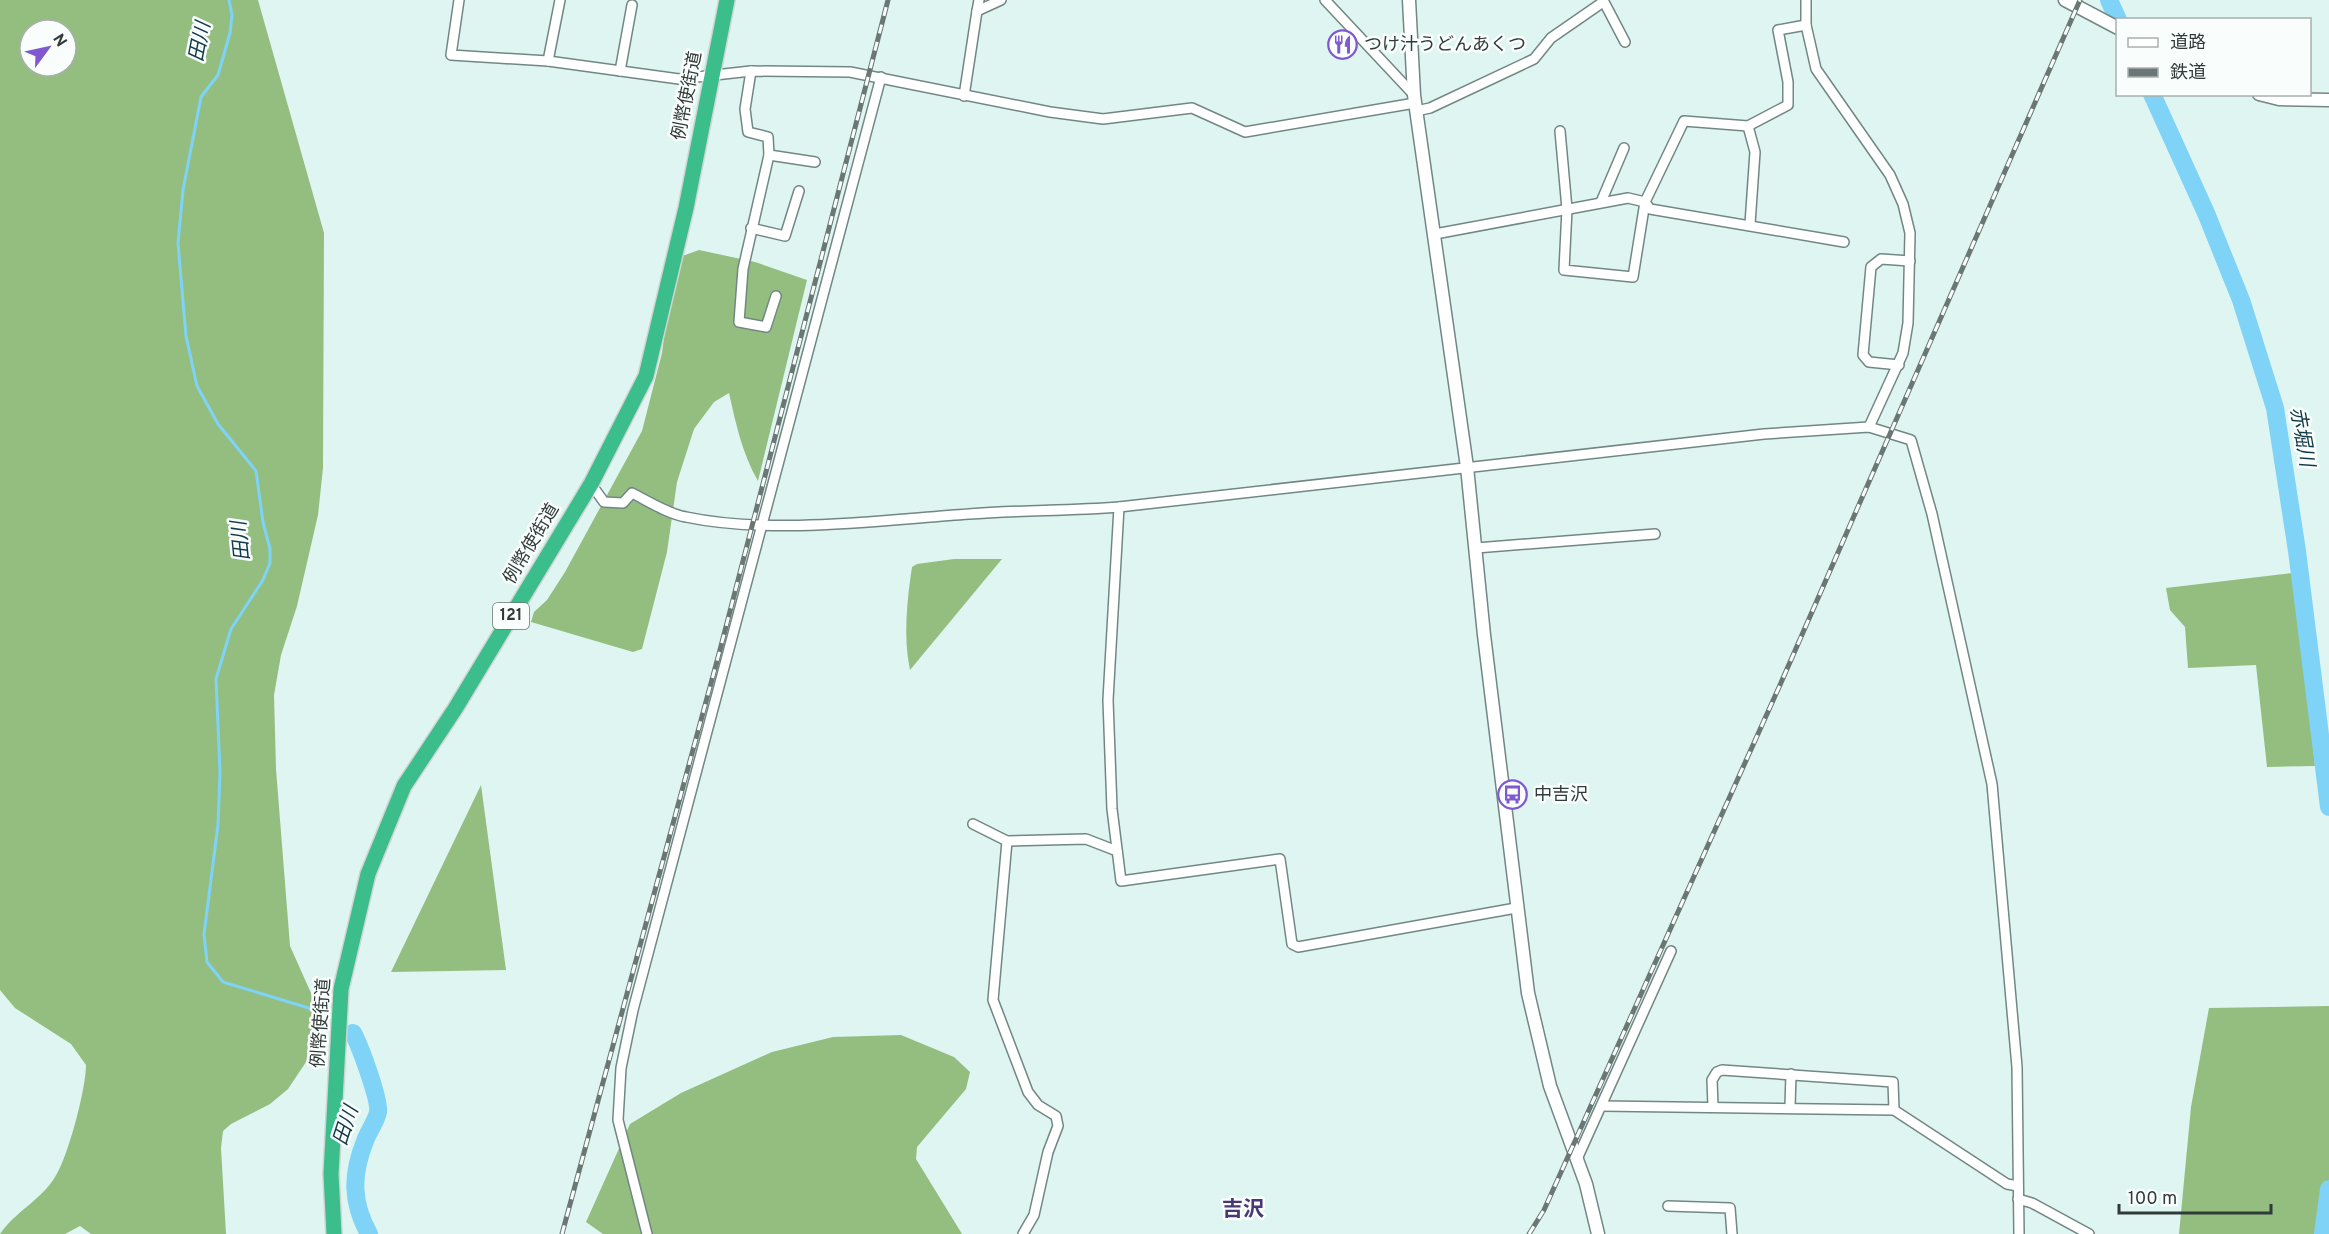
<svg xmlns="http://www.w3.org/2000/svg" width="2329" height="1234" font-family="Overpass,'Noto Sans JP',sans-serif">
<rect width="100%" height="100%" fill="#dff5f1"/>
<g fill="#93be80" fill-rule="evenodd">
<path d="M 0,0 L 258,0 L 324,233 L 323,468 L 318,515 L 297,606 L 281,655 L 274,695 L 276,769 L 290,946 L 311,993 L 315,1014 L 306,1062 L 288,1089 L 270,1104 L 231,1124 L 223,1131 L 221,1148 L 226,1234 L 91,1234 L 80,1226 L 65,1234 L 0,1234 C 15,1212 41,1200 55,1177 C 68,1157 86,1089 86,1065 L 71,1044 L 15,1008 L 0,990 ZM 30,30 L 66,30 L 66,66 L 30,66 Z"/>
<path d="M 699,250 L 755,262 L 807,280 L 758,481 C 742,453 736,424 729,393 L 714,402 L 694,429 L 677,482 L 667,552 L 642,649 L 633,652 L 531,622 L 534,612 L 547,600 L 565,572 L 642,431 L 662,353 L 674,259 Z"/>
<path d="M 954,559 L 1002,559 L 910,670 C 903,637 907,600 912,567 L 917,564 Z"/>
<polygon points="2292,573 2302,639 2315,766 2267,767 2256,665 2188,668 2185,627 2170,610 2166,588"/>
<polygon points="481,785 506,970 391,972"/>
<polygon points="2329,1006 2329,1234 2179,1234 2191,1107 2209,1008"/>
<polygon points="901,1035 954,1057 970,1072 966,1089 917,1147 916,1159 962,1234 603,1234 586,1222 630,1124 681,1093 772,1052 833,1037"/>
</g>
<g fill="none" stroke-linecap="round" stroke-linejoin="round">
<polyline stroke="#7ed3f7" stroke-width="3" points="229,0 232,15 230,33 218,75 201,97 183,190 178,243 186,336 197,386 218,424 256,471 263,522 270,549 270,563 263,580 231,629 216,679 220,772 218,825 204,934 207,962 223,982 325,1013"/>
<g stroke="#7ed3f7" stroke-width="18">
<polyline points="2109,0 2118,20"/>
<polyline points="2152,94 2206,213 2241,300 2275,408 2297,551 2329,807"/>
<path d="M 353,1033 C 360,1046 380,1100 378,1112 C 376,1122 368,1132 365,1141 C 351,1176 352,1203 369,1234"/>
<polyline points="2323,1234 2329,1189"/>
</g>
<defs>
<g id="minor">
<polyline points="459,0 451,55 548,61 679,79 751,71 850,72 1050,112 1103,119 1192,108 1245,132 1415,103"/>
<polyline points="979,0 977,11 1001,0"/>
<polyline points="1325,0 1414,95"/>
<polyline points="1603,0 1625,42"/>
<polyline points="1806,0 1806,25 1816,69 1890,175 1903,204 1910,233 1908,323 1903,353 1869,427"/>
<polyline points="548,61 560,0"/>
<polyline points="620,71 632,5"/>
<polyline points="751,71 745,109 748,132 768,137 769,155 743,269 739,322 766,327 776,296"/>
<polyline points="964,96 977,11"/>
<polyline points="1416,111 1430,108 1534,59 1551,38 1603,2"/>
<polyline points="1748,126 1755,152 1750,224"/>
<polyline points="1560,131 1567,209 1564,270 1633,277 1645,202 1684,121 1748,126 1788,105 1788,82 1778,30 1806,25"/>
<polyline points="769,155 815,162"/>
<polyline points="1601,202 1624,148"/>
<polyline points="751,228 785,236 799,191"/>
<polyline points="1435,234 1628,198 1645,202 1650,209 1844,242"/>
<polyline points="1899,365 1869,362 1863,355 1871,267 1881,259 1910,261"/>
<path d="M 591,484 L 604,502 L 623,503 L 632,493 C 648,501 668,514 686,517 C 771,535 882,520 969,514 C 1019,510 1069,511 1119,507 L 1764,434 L 1869,427 L 1911,440 L 1932,514 L 1992,784 L 2017,1067 L 2019,1234"/>
<polyline points="1119,507 1108,700 1112,809 1121,881 1280,859 1292,944 1298,947 1516,908"/>
<polyline points="1476,548 1655,534"/>
<polyline points="973,824 1007,841 1086,839 1117,851"/>
<polyline points="1007,841 993,1000 1028,1092 1038,1105 1056,1116 1058,1126 1048,1152 1034,1215 1023,1234"/>
<polyline points="1602,1106 1894,1110 2007,1184 2018,1186"/>
<polyline points="1713,1106 1712,1080 1717,1072 1722,1070 1893,1082 1894,1110"/>
<polyline points="1790,1107 1791,1074"/>
<polyline points="1577,1159 1671,951"/>
<polyline points="2018,1199 2032,1203 2089,1234"/>
<polyline points="1668,1206 1730,1208 1732,1234"/>
<polyline points="647,1234 618,1120 621,1068 633,1010 881,77"/>
</g>
<g id="tertiary">
<polyline points="1409,0 1414,95 1467,467 1484,635 1528,993 1550,1086 1586,1184 1598,1234"/>
<polyline points="2065,0 2118,28"/>
<polyline points="2259,94 2279,99 2329,100"/>
</g>
<polyline id="trunk" points="334,1234 331,1174 341,989 368,874 404,786 455,709 591,484 646,376 686,208 727,0"/>
</defs>
<use href="#minor" stroke="#728783" stroke-width="12"/>
<use href="#tertiary" stroke="#728783" stroke-width="15"/>
<use href="#trunk" stroke="#d2d4d3" stroke-width="18"/>
<use href="#minor" stroke="#fff" stroke-width="9"/>
<use href="#tertiary" stroke="#fff" stroke-width="12"/>
<use href="#trunk" stroke="#3bbe8c" stroke-width="15"/>
<defs>
<g id="rail">
<polyline points="562,1234 720,650 888,0"/>
<polyline points="1529,1234 1544,1210 1780,685 2080,0"/>
</g>
</defs>
<use href="#rail" stroke="#6a7774" stroke-width="5"/>
<use href="#rail" stroke="#f9fefd" stroke-width="3" stroke-dasharray="9" stroke-linecap="butt"/>
</g>
<defs>
<symbol id="restaurant-ring" viewBox="-11 -11 22 22"><circle r="9.5" fill="#f9fefd" stroke="#8058d1" stroke-width="1.5"/><path d="M-5-6h1v4h1v-4h1v4h1v-4h1v5L-1.5 .5V6h-2V.5L-5-1ZM5-6V6H3V1.5H1.5Q1.5-4 5-6Z" fill="#8058d1"/></symbol>
<symbol id="bus-ring" viewBox="-11 -11 22 22"><circle r="9.5" fill="#f9fefd" stroke="#8058d1" stroke-width="1.5"/><path d="M-5-6H5V4H4V6H2V4H-2V6H-4V4H-5ZM-3.5-4V0h7V-4ZM-3.5 1.2v1.5H-2V1.2ZM2 1.2v1.5H3.5V1.2Z" fill="#8058d1"/></symbol>
</defs>
<g fill-rule="evenodd">
<use href="#restaurant-ring" x="1326" y="28" width="33" height="33"/>
<use href="#bus-ring" x="1496" y="778" width="33" height="33"/>
</g>
<g text-anchor="middle" dominant-baseline="central" stroke-width="5" stroke-linejoin="round" paint-order="stroke">
<rect fill="#f9fefd" stroke="#6d7573" stroke-width="1.5" x="493" y="603" width="36" height="26" rx="4.5"/>
<g font-size="16" font-weight="bold" fill="#313a38">
<text x="511" y="616">121</text>
</g>
<g font-size="18" fill="#313a38" stroke="#f9fefd" text-anchor="start">
<text x="1364" y="45">つけ汁うどんあくつ</text>
<text x="1534" y="795">中吉沢</text>
</g>
<g font-size="18" fill="#313a38" stroke="#f9fefd">
<text transform="translate(688 96) rotate(-79)">例幣使街道</text>
<text transform="translate(532 544) rotate(-59)">例幣使街道</text>
<text transform="translate(322 1023) rotate(-86)">例幣使街道</text>
</g>
<g font-size="20" font-style="italic" fill="#113948" stroke="#f9fefd">
<text transform="translate(201 42) rotate(-79)">田川</text>
<text transform="translate(2301 437) rotate(80)">赤堀川</text>
<text transform="translate(242 541) rotate(-96)">田川</text>
<text transform="translate(347 1126) rotate(-72)">田川</text>
</g>
<g font-size="21" font-weight="bold" fill="#493774" stroke="#f9fefd">
<text x="1243" y="1210">吉沢</text>
</g>
</g>
<rect x="2116" y="18" width="195" height="78" fill="#f9fefd" stroke="#a9b0ae" stroke-width="1.5"/>
<rect x="2128" y="38" width="30" height="9" fill="#ffffff" stroke="#a9b0ae" stroke-width="1.5"/>
<text x="2170" y="48" font-size="18" fill="#313a38">道路</text>
<rect x="2128" y="68" width="30" height="9" fill="#6a7774" stroke="#a9b0ae" stroke-width="1.5"/>
<text x="2170" y="78" font-size="18" fill="#313a38">鉄道</text>
<g transform="translate(48 48) rotate(57)"><circle r="28" fill="#f9fefd" stroke="#a9b0ae" stroke-width="1.5"/>
<path d="M0-4.5L10 22L0 15L-10 22Z" fill="#8058d1"/>
<text y="-9" font-size="16" font-weight="bold" text-anchor="middle" fill="#313a38">N</text>
</g>
<path d="M2119 1204v9h152v-9" fill="none" stroke="#313a38" stroke-width="3"/>
<text x="2128" y="1204" font-size="18" fill="#313a38" stroke="#f9fefd" stroke-width="4.5" paint-order="stroke">100 m</text>
</svg>
